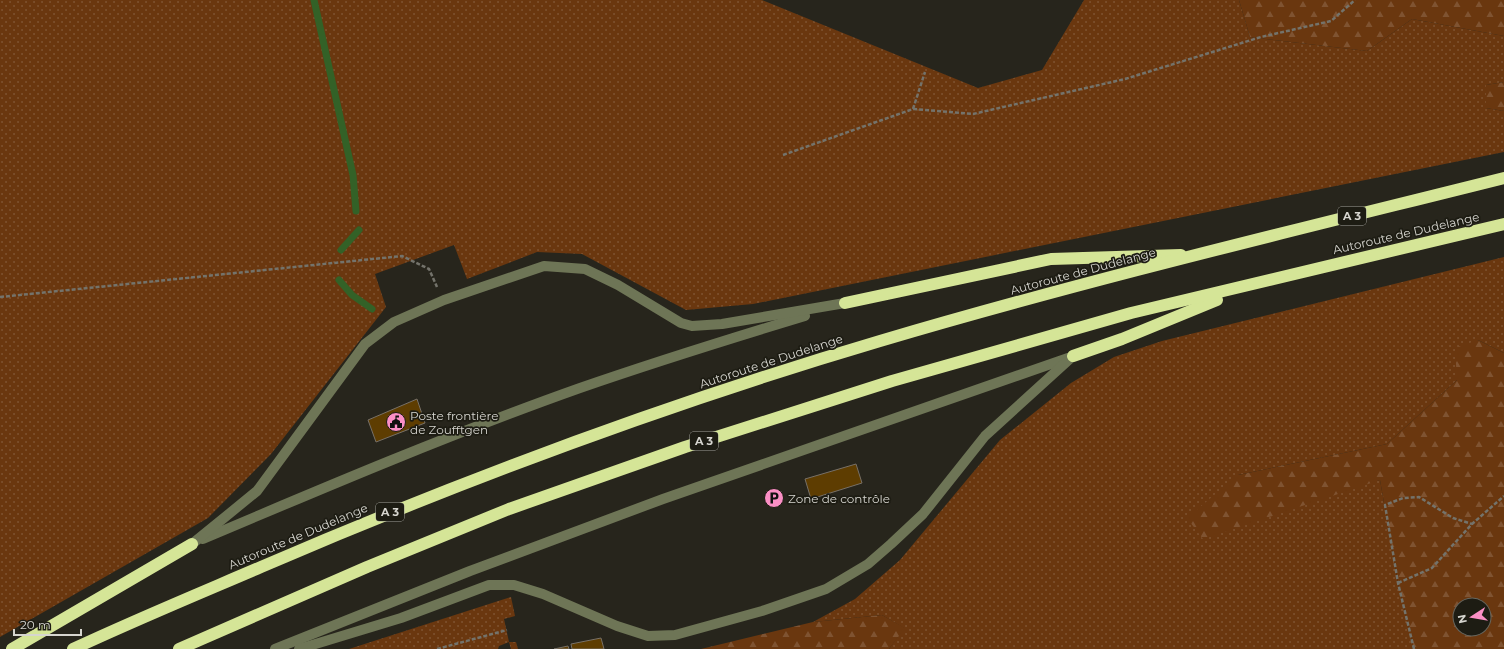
<svg xmlns="http://www.w3.org/2000/svg" width="1504" height="649" font-family="Montserrat,sans-serif">
<defs>
<pattern id="grass-dots" width="8" height="8" patternUnits="userSpaceOnUse"><rect width="8" height="8" fill="#6a370f"/><path d="M2 2h.1M6 6h.1" fill="none" stroke="#7f5331" stroke-width="1.8" stroke-linecap="round"/></pattern>
<pattern id="forest-firs" width="22" height="20" patternUnits="userSpaceOnUse"><rect width="22" height="20" fill="#6a370f"/><path d="M5 1l3.5 6h-7zM16 11l3.5 6h-7z" fill="#7f5331"/></pattern>
</defs>
<rect width="100%" height="100%" fill="#27251c"/>
<g fill="url(#grass-dots)">
<polygon points="0,0 762,0 978,88 1042,70 1084,0 1239,0 1250,37 1367,51 1412,19 1504,36 1504,82 1486,85 1486,108 1504,111 1504,152 753,304 686,310 582,254 537,252 467,279 454,245 375,274 386,307 271,454 208,518 0,637"/>
<polygon points="1504,257 1504,353 1478,340 1457,380 1387,444 1238,475 1366,483 1380,480 1398,583 1414,649 889,649 904,628 882,615 813,622 855,599 900,560 1000,440 1071,383 1114,357 1162,341"/>
<polygon points="511,597 515,616 504,619 509,642 516,642 518,649 511,649 509,642 499,646 498,649 349,649"/>
</g>
<g fill="url(#forest-firs)" fill-rule="evenodd">
<polygon points="1239,0 1504,0 1504,36 1412,19 1367,51 1250,37"/>
<polygon points="1504,82 1504,111 1486,108 1486,85"/>
<path d="M 1478,340 L 1504,353 L 1504,649 L 1414,649 L 1398,583 L 1380,480 L 1203,539 L 1187,518 L 1238,475 L 1387,444 L 1457,380 L 1455,348 ZM 1460,605 L 1484,605 L 1484,629 L 1460,629 Z"/>
<polygon points="882,615 905,628 889,649 701,649 813,622"/>
</g>
<g fill="none" stroke-linecap="round" stroke-linejoin="round">
<g stroke="#336127" stroke-width="7">
<polyline points="314,0 353,175 356,211"/>
<polyline points="341,250 359,230"/>
<polyline points="339,280 352,295 372,309"/>
</g>
</g>
<g fill="#5e3d01" stroke="#777067">
<polygon points="417,399 425,423 376,442 368,420"/>
<polygon points="856,464 862,483 811,499 805,479"/>
<polygon points="601,638 604,649 572,649 571,644"/>
<polygon points="568,646 569,649 554,649"/>
</g>
<g fill="none" stroke-linecap="round" stroke-linejoin="round">
<g stroke="#74736b" stroke-width="2.5" stroke-dasharray="4 2" stroke-linecap="butt">
<polyline points="913,109 925,72"/>
<polyline points="783,155 913,109 973,114 1125,79 1261,37 1331,21 1355,0"/>
<polyline points="0,297 402,256 429,269 437,287"/>
<polyline points="1398,583 1432,568 1472,524 1504,496"/>
<polyline points="437,649 507,630"/>
<polyline points="1414,649 1398,583 1385,505 1403,498 1419,497 1453,518 1472,524"/>
</g>
<g stroke="#6e7556" stroke-width="10">
<path d="M 203,539 C 328,486 453,433 580,388 C 655,362 729,339 805,316"/>
<polyline points="192,544 257,491 365,344 394,322 444,300 544,266 585,269 618,285 681,323 692,326 722,324 845,303"/>
<polyline points="275,649 470,571 663,499 1068,358"/>
<polyline points="299,649 401,618 489,585 514,585 543,594 617,626 648,636 675,635 762,611 826,589 868,564 891,544 923,514 985,436 1073,356"/>
</g>
<g stroke="#d5e597" stroke-width="12">
<polyline points="845,303 1051,259 1181,255"/>
<polyline points="1073,356 1122,339 1217,300"/>
<polyline points="12,649 192,544"/>
<path d="M 73,649 C 135,620 198,594 261,567 C 463,480 670,403 880,341 C 1086,280 1296,230 1504,178"/>
<polyline points="179,649 367,567 509,509 685,447 892,381 1131,313 1504,224"/>
</g>
</g>
<defs>
<symbol id="civic-disc" viewBox="-11 -11 22 22"><circle r="9.5" fill="#fb8fc5" stroke="#1d1c13"/><path d="M-.6-6.5H3V-4.5H.6V-3L4-1V1h2V6H-6V1h2V-1L-.6-3ZM-1.2 2.5V6h2.4V2.5Z" fill="#111"/></symbol>
<symbol id="parking-disc" viewBox="-11 -11 22 22"><circle r="9.5" fill="#fb8fc5" stroke="#1d1c13"/><path d="M-3.5-5.5H1a3.5 3.5 0 0 1 0 7H-1V5.5H-3.5ZM-1-3.4V-.6H.8a1.4 1.4 0 0 0 0-2.8Z" fill="#111"/></symbol>
</defs>
<g fill-rule="evenodd">
<use href="#civic-disc" x="385" y="411" width="22" height="22"/>
<use href="#parking-disc" x="763" y="487" width="22" height="22"/>
</g>
<g text-anchor="middle" dominant-baseline="central" stroke-width="3.5" stroke-linejoin="round" paint-order="stroke">
<g fill="#1d1c13" stroke="#9e9e97" stroke-width="1">
<rect x="1338" y="207" width="28" height="18" rx="3"/>
<rect x="690" y="432" width="28" height="18" rx="3"/>
<rect x="376" y="503" width="28" height="18" rx="3"/>
</g>
<g font-size="11" font-weight="bold" fill="#d6d5cf">
<text x="1352" y="216">A 3</text>
<text x="704" y="441">A 3</text>
<text x="390" y="512">A 3</text>
</g>
<g font-size="12" fill="#d6d5cf" stroke="#1d1c13">
<text transform="translate(1406 233) rotate(-13)">Autoroute de Dudelange</text>
<text transform="translate(1083 271) rotate(-15)">Autoroute de Dudelange</text>
<text transform="translate(771 361) rotate(-18)">Autoroute de Dudelange</text>
<text transform="translate(298 536) rotate(-23)">Autoroute de Dudelange</text>
</g>
<g font-size="12" fill="#d6d5cf" stroke="#1d1c13" text-anchor="start">
<text x="410" y="415">Poste frontière<tspan x="410" dy="14">de Zoufftgen</tspan></text>
<text x="788" y="498">Zone de contrôle</text>
</g>
</g>
<g transform="translate(1472 617) rotate(258)"><circle r="19" fill="#1d1c13" stroke="#67665e"/>
<path d="M0-3L7 15L0 10L-7 15Z" fill="#fb8fc5"/>
<text y="-6" font-size="11" font-weight="bold" text-anchor="middle" fill="#d6d5cf">N</text>
</g>
<path d="M14 629v6h67v-6" fill="none" stroke="#d6d5cf" stroke-width="2"/>
<text x="20" y="629" font-size="12" fill="#d6d5cf" stroke="#1d1c13" stroke-width="3" paint-order="stroke">20 m</text>
</svg>
